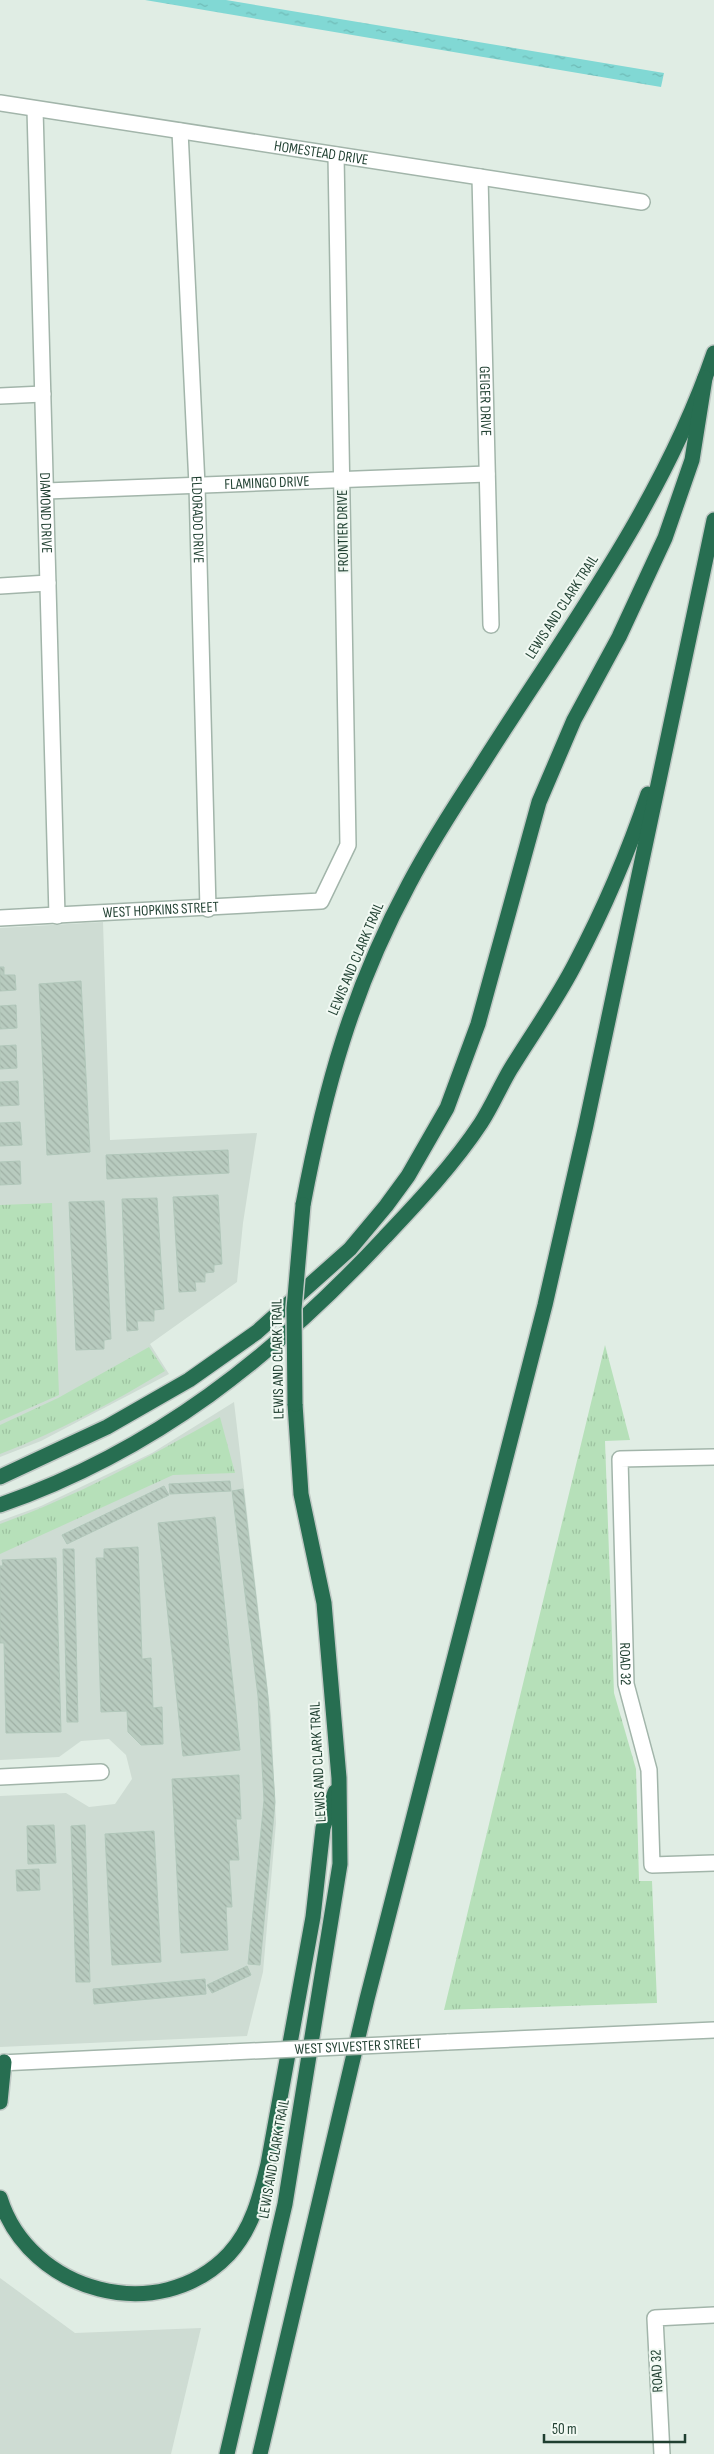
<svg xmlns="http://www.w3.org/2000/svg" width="714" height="2454" font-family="'Sofia Sans Condensed',sans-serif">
<defs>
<pattern id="grass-tufts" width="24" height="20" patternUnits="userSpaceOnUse" patternTransform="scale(1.25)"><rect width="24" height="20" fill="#b6e0b9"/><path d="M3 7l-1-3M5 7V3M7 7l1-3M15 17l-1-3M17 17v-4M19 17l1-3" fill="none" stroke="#9cc19f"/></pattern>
<pattern id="water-ripples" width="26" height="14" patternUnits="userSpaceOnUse" patternTransform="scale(1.25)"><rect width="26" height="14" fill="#81d8d4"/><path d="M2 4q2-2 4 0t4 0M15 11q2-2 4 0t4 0" fill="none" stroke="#6fbab6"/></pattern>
<pattern id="building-back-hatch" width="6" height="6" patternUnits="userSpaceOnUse" patternTransform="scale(1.25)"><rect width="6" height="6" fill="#b8cbbf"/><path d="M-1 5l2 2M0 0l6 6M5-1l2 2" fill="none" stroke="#9eafa4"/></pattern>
</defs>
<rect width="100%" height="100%" fill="#e0ede4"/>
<g fill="#cedcd3">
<polygon points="103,922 110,1140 257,1133 243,1223 237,1282 150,1344 169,1374 41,1441 0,1457 0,928"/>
<polygon points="234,1402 271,1717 276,1823 263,1972 247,2036 0,2047 0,1796 66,1793 89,1807 115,1804 132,1779 126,1755 109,1739 81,1741 59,1757 0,1760 0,1521 41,1506 152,1453"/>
<polygon points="0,2278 75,2333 201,2328 171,2454 0,2454"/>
</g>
<g fill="url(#grass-tufts)">
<polygon points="52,1203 59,1395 0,1421 0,1205"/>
<polygon points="605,1345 630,1440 605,1441 614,1693 636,1769 639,1881 652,1881 657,2003 444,2010"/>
<path d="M 149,1347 L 165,1371 C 112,1403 57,1432 0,1454 L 0,1425 L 58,1398 Z"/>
<path d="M 220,1417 L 235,1473 L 173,1475 L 0,1554 L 0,1524 C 77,1496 149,1457 220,1417 Z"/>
</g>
<polygon fill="url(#water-ripples)" points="145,0 226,0 664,73 661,87"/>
<g fill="url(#building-back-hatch)" stroke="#b1c7ba">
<polygon points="0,967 4,967 4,975 15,975 16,990 0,991"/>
<polygon points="81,981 90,1152 47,1155 39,984"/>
<polygon points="16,1005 17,1028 0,1029 0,1006"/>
<polygon points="16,1045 17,1068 0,1069 0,1046"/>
<polygon points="18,1081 19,1105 0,1106 0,1082"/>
<polygon points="20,1122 22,1145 0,1146 0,1123"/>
<polygon points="228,1150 229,1173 107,1179 106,1155"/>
<polygon points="20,1161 21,1184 0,1185 0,1162"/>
<polygon points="218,1195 222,1264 214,1265 214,1272 205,1273 205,1282 195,1282 196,1291 179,1292 173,1197"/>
<polygon points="157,1198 164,1309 154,1310 154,1321 137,1321 138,1330 127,1331 122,1199"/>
<polygon points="104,1201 111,1339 104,1340 104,1349 76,1350 69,1202"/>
<polygon points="230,1481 231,1491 170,1494 169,1484"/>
<polygon points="164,1486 169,1495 67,1544 62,1535"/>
<polygon points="243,1489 268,1698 275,1802 260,1965 248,1964 264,1800 258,1696 232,1491"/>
<polygon points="215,1517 240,1750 183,1756 158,1523"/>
<polygon points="138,1547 142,1659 151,1658 153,1708 162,1707 163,1744 141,1745 128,1732 127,1711 101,1712 96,1558 104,1558 104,1549"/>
<polygon points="63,1549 74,1549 78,1722 67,1722"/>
<polygon points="56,1558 61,1732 6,1733 4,1643 0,1643 0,1566 3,1566 2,1560"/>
<polygon points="239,1775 241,1819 236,1819 239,1860 229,1860 232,1907 226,1907 228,1950 181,1953 172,1779"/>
<polygon points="54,1825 56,1863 28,1864 27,1826"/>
<polygon points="85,1825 90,1982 76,1982 71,1826"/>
<polygon points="154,1831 161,1962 112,1965 105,1834"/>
<polygon points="39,1869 40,1890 17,1891 16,1870"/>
<polygon points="247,1966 251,1975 212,1993 207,1985"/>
<polygon points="205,1979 206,1994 94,2004 93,1989"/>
</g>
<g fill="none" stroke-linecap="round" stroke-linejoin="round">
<defs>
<g id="minor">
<path id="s1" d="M 0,103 L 642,202"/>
<path id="s2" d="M 35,109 L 57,916"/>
<path id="s3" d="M 180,131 L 197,485 L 208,909"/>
<path id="s4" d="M 480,177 L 491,625"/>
<polyline points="0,396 43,394"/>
<path id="s5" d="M 46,491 L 487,474"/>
<polyline points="0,586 48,583"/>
<path id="s6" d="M 0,918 L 321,901 L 348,845 L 336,155"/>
<path id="s7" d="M 714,1457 L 620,1459 L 626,1684 L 649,1770 L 652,1865 L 714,1863"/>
<polyline points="0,1777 101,1772"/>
<polyline points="662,2454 655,2318 714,2315"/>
</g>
<g id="tertiary">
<polyline points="447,2042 714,2030"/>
<polyline points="0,2063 230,2052"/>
</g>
<g id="motorway">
<path d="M 303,1205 C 325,1088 352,990 409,884 C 430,844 454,807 479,769 C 564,634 662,505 714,353"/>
<polyline points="0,1477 107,1427 189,1380 257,1332 350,1249 386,1206 408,1176 447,1108 478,1024 539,802 574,720 619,637 665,538 692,460 705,378"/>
<path d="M 0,1505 C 155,1451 274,1356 385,1237 C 419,1201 454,1164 481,1123 C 492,1106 500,1087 510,1070 C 532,1034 556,1001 575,964 C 604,909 628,853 648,794"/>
<polyline points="0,2102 4,2062"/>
<path d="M 0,2198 C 29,2292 159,2328 229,2254 C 252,2229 260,2197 268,2164 L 313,1917 L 323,1828 L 335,1792"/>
<polyline points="227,2454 285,2204 340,1864 339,1778 324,1603 301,1494 295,1404"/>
<polyline points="260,2454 367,1999 545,1305 586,1125 714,520"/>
</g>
</defs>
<use href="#minor" stroke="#a2b5aa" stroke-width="18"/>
<use href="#tertiary" stroke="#a2b5aa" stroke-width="18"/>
<use href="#motorway" stroke="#c0c9c5" stroke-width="18"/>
<use href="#minor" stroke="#fff" stroke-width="15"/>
<use href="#tertiary" stroke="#fff" stroke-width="15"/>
<use href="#motorway" stroke="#276e51" stroke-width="15"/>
<defs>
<g id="tertiary-bridge">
<path id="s8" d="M 230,2052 L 447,2042"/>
</g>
<polyline id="motorway-bridge" points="295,1404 294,1309 303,1205"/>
</defs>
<use href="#tertiary-bridge" stroke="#a2b5aa" stroke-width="18" stroke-linecap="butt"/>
<use href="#motorway-bridge" stroke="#c0c9c5" stroke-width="18" stroke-linecap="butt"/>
<use href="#tertiary-bridge" stroke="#fff" stroke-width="15"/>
<use href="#motorway-bridge" stroke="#276e51" stroke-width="15"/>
</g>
<g text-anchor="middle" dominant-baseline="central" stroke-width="4" stroke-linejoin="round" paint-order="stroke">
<g font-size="15" fill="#1f3f30" stroke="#f1f9f3">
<text stroke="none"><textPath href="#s1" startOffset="325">HOMESTEAD DRIVE</textPath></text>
<text stroke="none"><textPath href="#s4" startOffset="224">GEIGER DRIVE</textPath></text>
<text stroke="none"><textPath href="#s5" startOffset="221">FLAMINGO DRIVE</textPath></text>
<text stroke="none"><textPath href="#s2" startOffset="404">DIAMOND DRIVE</textPath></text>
<text stroke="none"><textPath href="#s3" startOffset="389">ELDORADO DRIVE</textPath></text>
<text transform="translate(343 531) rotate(-91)">FRONTIER DRIVE</text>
<text transform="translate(562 607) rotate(-57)">LEWIS AND CLARK TRAIL</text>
<text stroke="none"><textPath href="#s6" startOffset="161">WEST HOPKINS STREET</textPath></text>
<text transform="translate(356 959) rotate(-67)">LEWIS AND CLARK TRAIL</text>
<text transform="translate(278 1359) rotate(-91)">LEWIS AND CLARK TRAIL</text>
<text stroke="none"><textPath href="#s7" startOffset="299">ROAD 32</textPath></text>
<text transform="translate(318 1762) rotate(-93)">LEWIS AND CLARK TRAIL</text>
<text stroke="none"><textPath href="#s8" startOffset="128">WEST SYLVESTER STREET</textPath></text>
<text transform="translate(274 2159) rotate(-80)">LEWIS AND CLARK TRAIL</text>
<text transform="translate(657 2371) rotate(-93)">ROAD 32</text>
</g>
</g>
<path d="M544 2434v8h141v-8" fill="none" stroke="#1f3f30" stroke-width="2.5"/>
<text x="552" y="2434" font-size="15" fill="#1f3f30" stroke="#f1f9f3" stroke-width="4" paint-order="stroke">50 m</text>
</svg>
